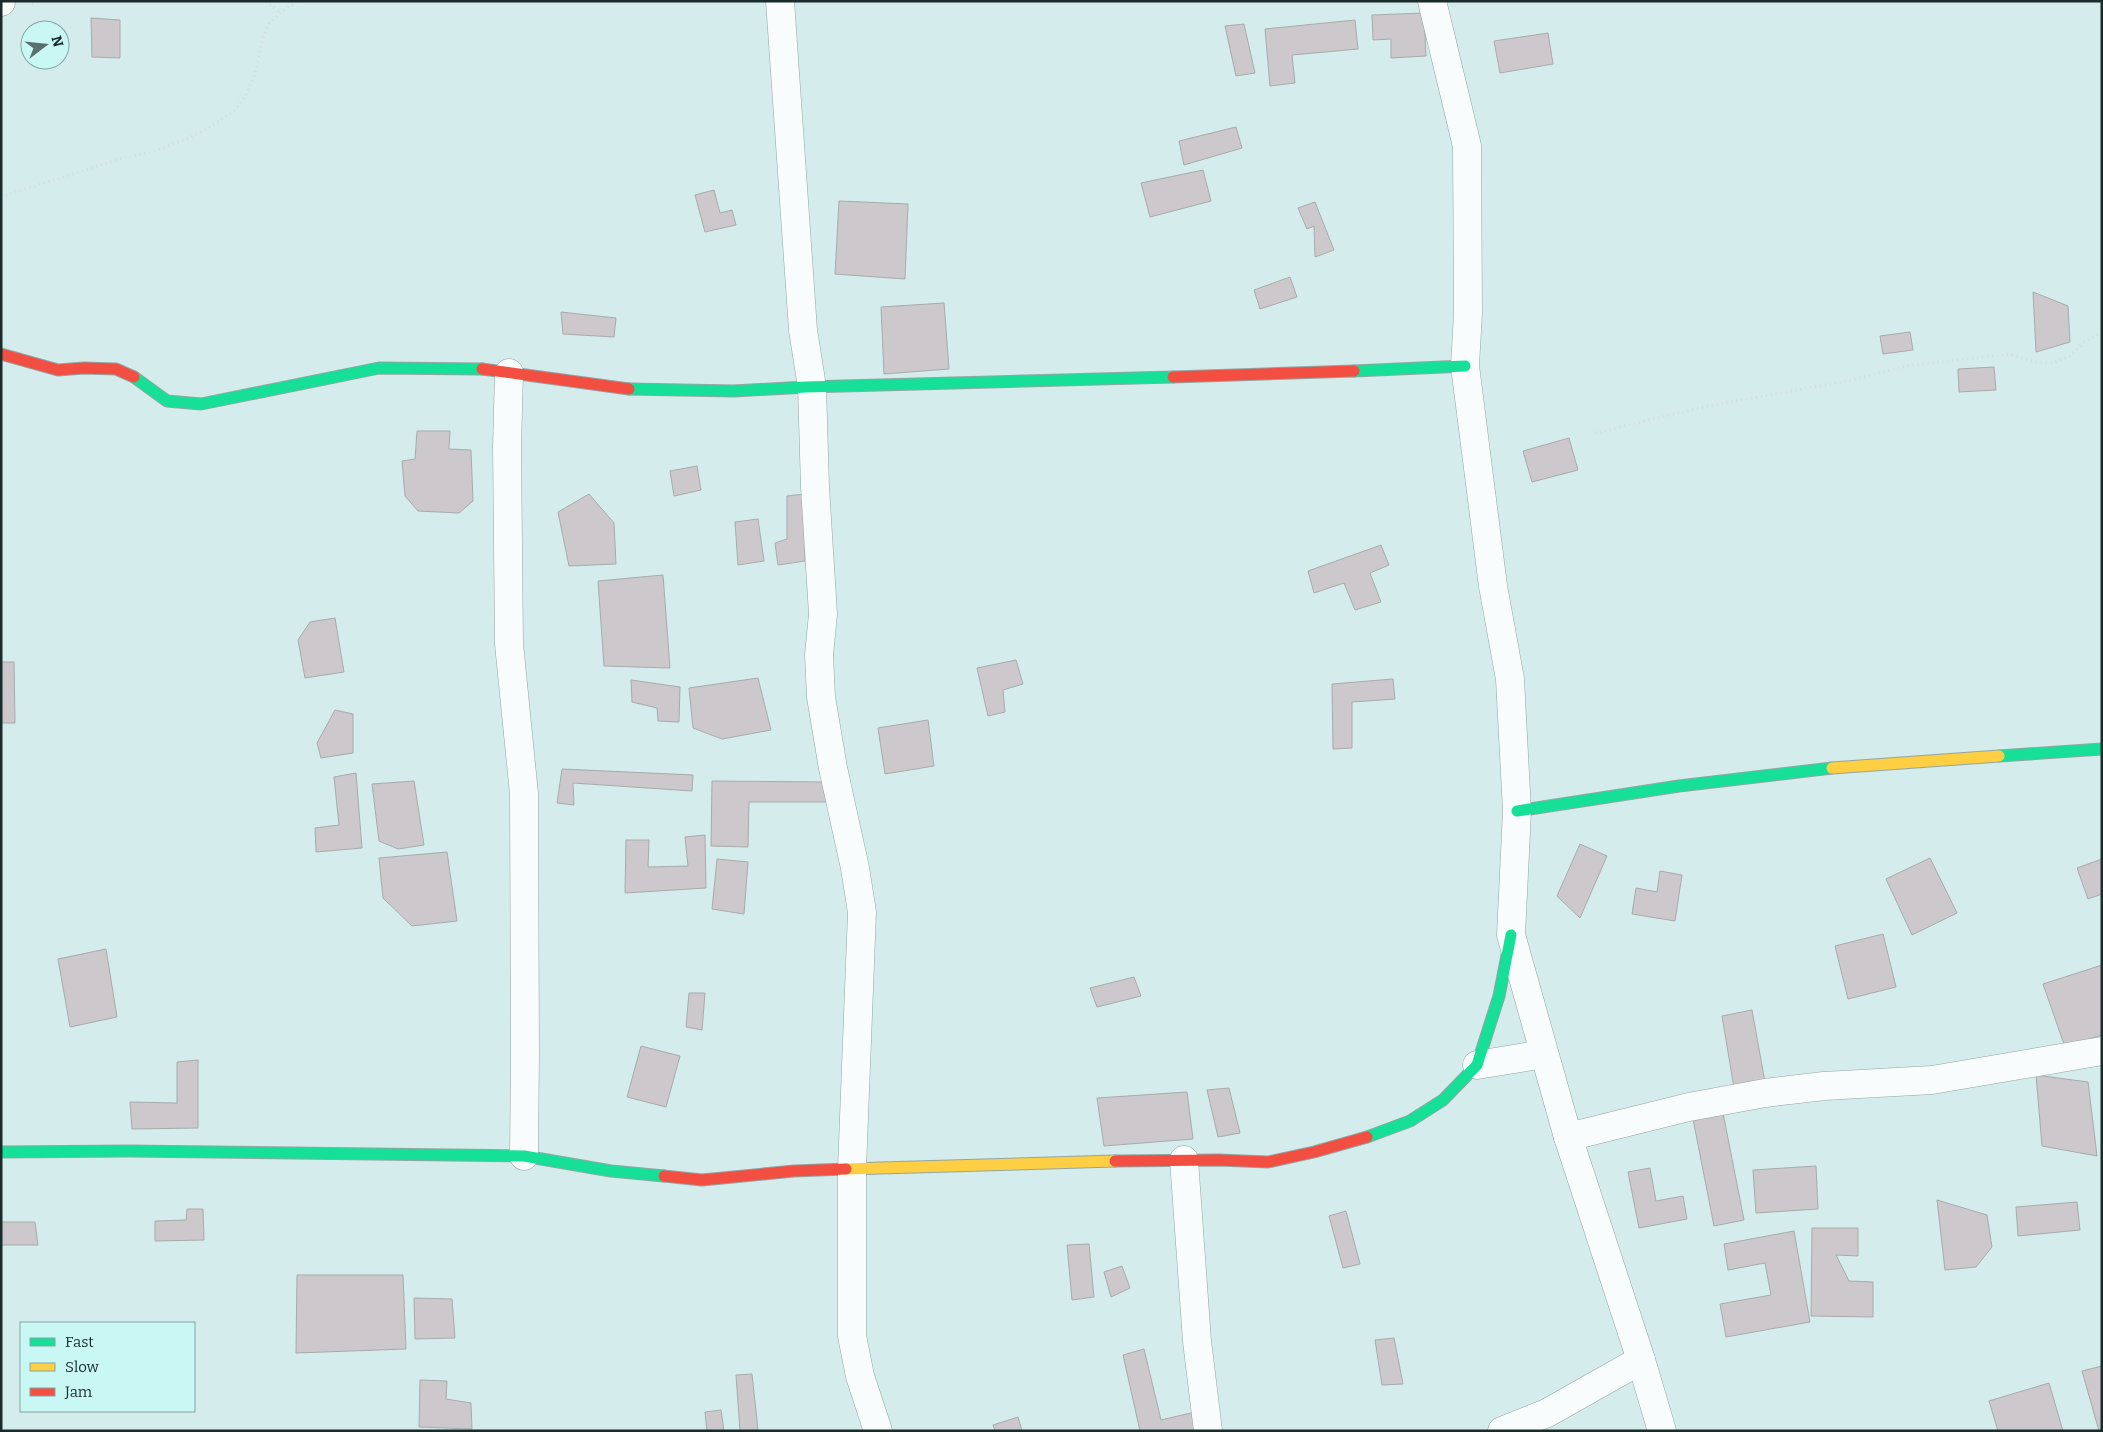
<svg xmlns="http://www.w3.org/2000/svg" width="2103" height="1432" font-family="Bitter,serif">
<rect width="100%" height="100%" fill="#d4eceb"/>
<g fill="#cdc8cb" stroke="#a7abac">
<polygon points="1424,13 1426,56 1391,58 1391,39 1373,40 1372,15"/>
<polygon points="91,18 120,20 120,58 92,57"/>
<polygon points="1355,20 1358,49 1292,55 1295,83 1270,86 1265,29"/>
<polygon points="1244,24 1255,73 1236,76 1225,26"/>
<polygon points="1548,33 1553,64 1500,73 1494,41"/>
<polygon points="1236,127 1242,148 1184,165 1179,141"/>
<polygon points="1203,170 1211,201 1150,217 1141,183"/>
<polygon points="714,190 720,213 732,210 736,225 705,232 695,195"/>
<polygon points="839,201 908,204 905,279 835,274"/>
<polygon points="1315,202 1334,250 1315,257 1314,226 1307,229 1298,208"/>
<polygon points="1290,277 1297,297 1260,309 1254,290"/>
<polygon points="2033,292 2068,306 2070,342 2036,352"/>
<polygon points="944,303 949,369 884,374 881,307"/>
<polygon points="561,312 616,318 614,337 563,334"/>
<polygon points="1910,332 1913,350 1883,354 1880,336"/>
<polygon points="1994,367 1996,390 1959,392 1958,369"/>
<polygon points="417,431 450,431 449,449 471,450 473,501 459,513 418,511 405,496 402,461 415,459"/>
<polygon points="1569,438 1578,470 1532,482 1523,451"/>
<polygon points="697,466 701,490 674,496 670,471"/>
<polygon points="589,494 614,523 616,564 569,566 558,512"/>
<polygon points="805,494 805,561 778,565 775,543 787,539 787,496"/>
<polygon points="758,519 764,561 738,565 735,522"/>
<polygon points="1381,545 1389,565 1370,573 1381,602 1355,610 1344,583 1314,593 1308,571"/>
<polygon points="663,575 670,668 604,666 598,581"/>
<polygon points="335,618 344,672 305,678 298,640 310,622"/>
<polygon points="1016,660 1023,684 1003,690 1005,712 988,716 977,668"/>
<polygon points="1,662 14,662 15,723 1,723"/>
<polygon points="758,678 771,730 722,739 693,728 689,688"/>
<polygon points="1393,679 1395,699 1352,702 1352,748 1333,749 1332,684"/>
<polygon points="631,680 680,687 679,722 658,721 657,708 632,702"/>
<polygon points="335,710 353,714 353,753 321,758 317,743"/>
<polygon points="928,720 934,766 885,774 878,728"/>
<polygon points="562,769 693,775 692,791 573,783 574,805 557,803"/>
<polygon points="356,773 362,848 316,852 315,828 339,825 334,777"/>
<polygon points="414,781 424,845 398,849 379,841 372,784"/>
<polygon points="712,781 827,782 827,802 749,802 748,847 711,846"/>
<polygon points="705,835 706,888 625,893 626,840 649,840 648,867 688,866 685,837"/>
<polygon points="1580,844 1607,856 1580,918 1557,896"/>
<polygon points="447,852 457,921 412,926 383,898 379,858"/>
<polygon points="1930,858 1957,913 1912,935 1886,879"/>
<polygon points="717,859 748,862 744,914 712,909"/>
<polygon points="2102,859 2102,894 2088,899 2077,868"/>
<polygon points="1660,871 1682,875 1675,921 1632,914 1636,888 1657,892"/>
<polygon points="1883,934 1896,987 1848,999 1835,946"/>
<polygon points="106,949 117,1017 70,1027 58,959"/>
<polygon points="2102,965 2102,1035 2065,1047 2043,984"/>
<polygon points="1134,977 1141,996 1097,1007 1090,988"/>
<polygon points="689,993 705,993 702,1030 686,1027"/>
<polygon points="1752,1010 1765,1082 1734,1088 1722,1016"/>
<polygon points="641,1046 680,1056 666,1107 627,1097"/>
<polygon points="198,1060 198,1128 132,1129 130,1102 177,1103 177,1062"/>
<polygon points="2036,1075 2088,1082 2097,1156 2042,1146"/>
<polygon points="1229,1088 1240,1133 1218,1137 1207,1090"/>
<polygon points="1187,1092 1193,1139 1104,1146 1097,1098"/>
<polygon points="1723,1113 1744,1220 1714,1226 1693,1119"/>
<polygon points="1816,1166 1818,1209 1756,1213 1753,1170"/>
<polygon points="1650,1168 1656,1201 1683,1196 1687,1219 1639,1228 1628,1172"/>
<polygon points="1937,1200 1987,1215 1992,1247 1976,1267 1945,1270"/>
<polygon points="2077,1202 2080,1230 2018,1236 2016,1207"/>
<polygon points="187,1209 203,1209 204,1240 155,1241 155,1221 186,1220"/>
<polygon points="1346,1211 1360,1264 1343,1268 1329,1216"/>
<polygon points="1,1222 35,1222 38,1245 1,1245"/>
<polygon points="1812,1228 1858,1228 1858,1256 1836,1255 1849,1281 1873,1282 1873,1317 1811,1316"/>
<polygon points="1794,1231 1810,1322 1726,1337 1720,1304 1771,1295 1765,1263 1728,1270 1724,1244"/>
<polygon points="1089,1244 1094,1297 1072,1300 1067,1245"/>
<polygon points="1122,1266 1130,1288 1111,1297 1104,1272"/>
<polygon points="297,1275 403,1275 406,1349 296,1353"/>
<polygon points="414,1298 452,1299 455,1338 415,1339"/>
<polygon points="1394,1338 1403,1384 1382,1385 1375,1340"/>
<polygon points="1144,1349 1161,1420 1195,1412 1199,1431 1140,1431 1123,1355"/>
<polygon points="2102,1366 2102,1431 2099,1431 2082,1371"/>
<polygon points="752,1374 758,1430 740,1431 736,1375"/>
<polygon points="420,1380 447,1381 446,1399 471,1403 472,1429 419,1427"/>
<polygon points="2049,1383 2063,1431 1998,1431 1989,1401"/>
<polygon points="721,1410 724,1431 707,1431 705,1412"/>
<polygon points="1018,1417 1022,1431 995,1431 993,1425"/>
</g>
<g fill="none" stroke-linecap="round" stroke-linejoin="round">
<defs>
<g id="street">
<polyline points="780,1 803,330 812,387 815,487 823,614 819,655 821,697 833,768 855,868 862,912 852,1169 852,1336 860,1376 878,1431"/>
<polyline points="1432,1 1467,146 1468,313 1465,366 1493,586 1510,679 1517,811 1511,935 1568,1137 1641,1360 1662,1431"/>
<polyline points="1,2 1,1"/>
<polyline points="509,373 507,447 509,644 524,794 525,1055 524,1156"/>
<polyline points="1477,1065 1544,1054"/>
<polyline points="1568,1137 1689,1107 1765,1093 1824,1086 1932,1080 2102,1051"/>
<polyline points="1184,1160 1197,1341 1208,1431"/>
<polyline points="1502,1431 1547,1413 1641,1360"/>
</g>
<g id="fast">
<polyline points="1354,371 1465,366"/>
<polyline points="134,377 167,401 201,404 379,368 482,369"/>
<polyline points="629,389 734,391 806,387 1173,377"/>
<polyline points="1999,756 2102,749"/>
<polyline points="1517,811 1679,786 1832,768"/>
<polyline points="1367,1137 1410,1121 1443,1100 1477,1065 1499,996 1511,935"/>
<polyline points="1,1152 129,1151 524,1156 611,1171 664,1176"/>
</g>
<g id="slow">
<polyline points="1832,768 1999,756"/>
<polyline points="846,1169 1115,1161"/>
</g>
<g id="jam">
<polyline points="1,354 58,370 84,368 116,369 134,377"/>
<polyline points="482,369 629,389"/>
<polyline points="1173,377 1354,371"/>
<polyline points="1115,1161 1219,1160 1268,1162 1314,1152 1367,1137"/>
<polyline points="664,1176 702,1180 794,1171 846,1169"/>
</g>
</defs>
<use href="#street" stroke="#92a5a4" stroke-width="29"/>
<use href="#fast" stroke="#92a5a4" stroke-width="13"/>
<use href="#slow" stroke="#92a5a4" stroke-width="13"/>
<use href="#jam" stroke="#92a5a4" stroke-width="13"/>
<g stroke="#d6dddd" stroke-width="3" stroke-dasharray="1 4" stroke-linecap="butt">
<polyline points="266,1 280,13"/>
<polyline points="32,4 41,1"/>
<polyline points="1,197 119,159 152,152 187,139 212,126 235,110 247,93 256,71 261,43 268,25 280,13 297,1"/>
<polyline points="1595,433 1708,406 1853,380 1905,366 2010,354 2034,362 2052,363 2069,357 2084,342 2102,333"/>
</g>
<use href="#street" stroke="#f9fcfc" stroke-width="28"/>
<use href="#fast" stroke="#16e098" stroke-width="11"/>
<use href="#slow" stroke="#ffcf43" stroke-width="11"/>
<use href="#jam" stroke="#f24e42" stroke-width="11"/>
</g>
<rect width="2103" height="1432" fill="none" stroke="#1a2b2b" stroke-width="5"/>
<rect x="20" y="1322" width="175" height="90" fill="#c9f7f4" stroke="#83a5a4"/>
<rect x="30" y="1338" width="25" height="8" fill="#16e098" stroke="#83a5a4"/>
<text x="65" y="1347" font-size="15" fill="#1a2b2b">Fast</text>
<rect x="30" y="1363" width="25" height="8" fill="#ffcf43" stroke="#83a5a4"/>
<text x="65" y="1372" font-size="15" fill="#1a2b2b">Slow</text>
<rect x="30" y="1388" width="25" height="8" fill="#f24e42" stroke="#83a5a4"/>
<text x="65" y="1397" font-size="15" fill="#1a2b2b">Jam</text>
<g transform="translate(45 45) rotate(74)"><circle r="24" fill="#c9f7f4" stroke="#83a5a4"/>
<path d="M0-4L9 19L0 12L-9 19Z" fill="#5b6f6e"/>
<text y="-8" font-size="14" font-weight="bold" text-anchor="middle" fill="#1a2b2b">N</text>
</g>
</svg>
